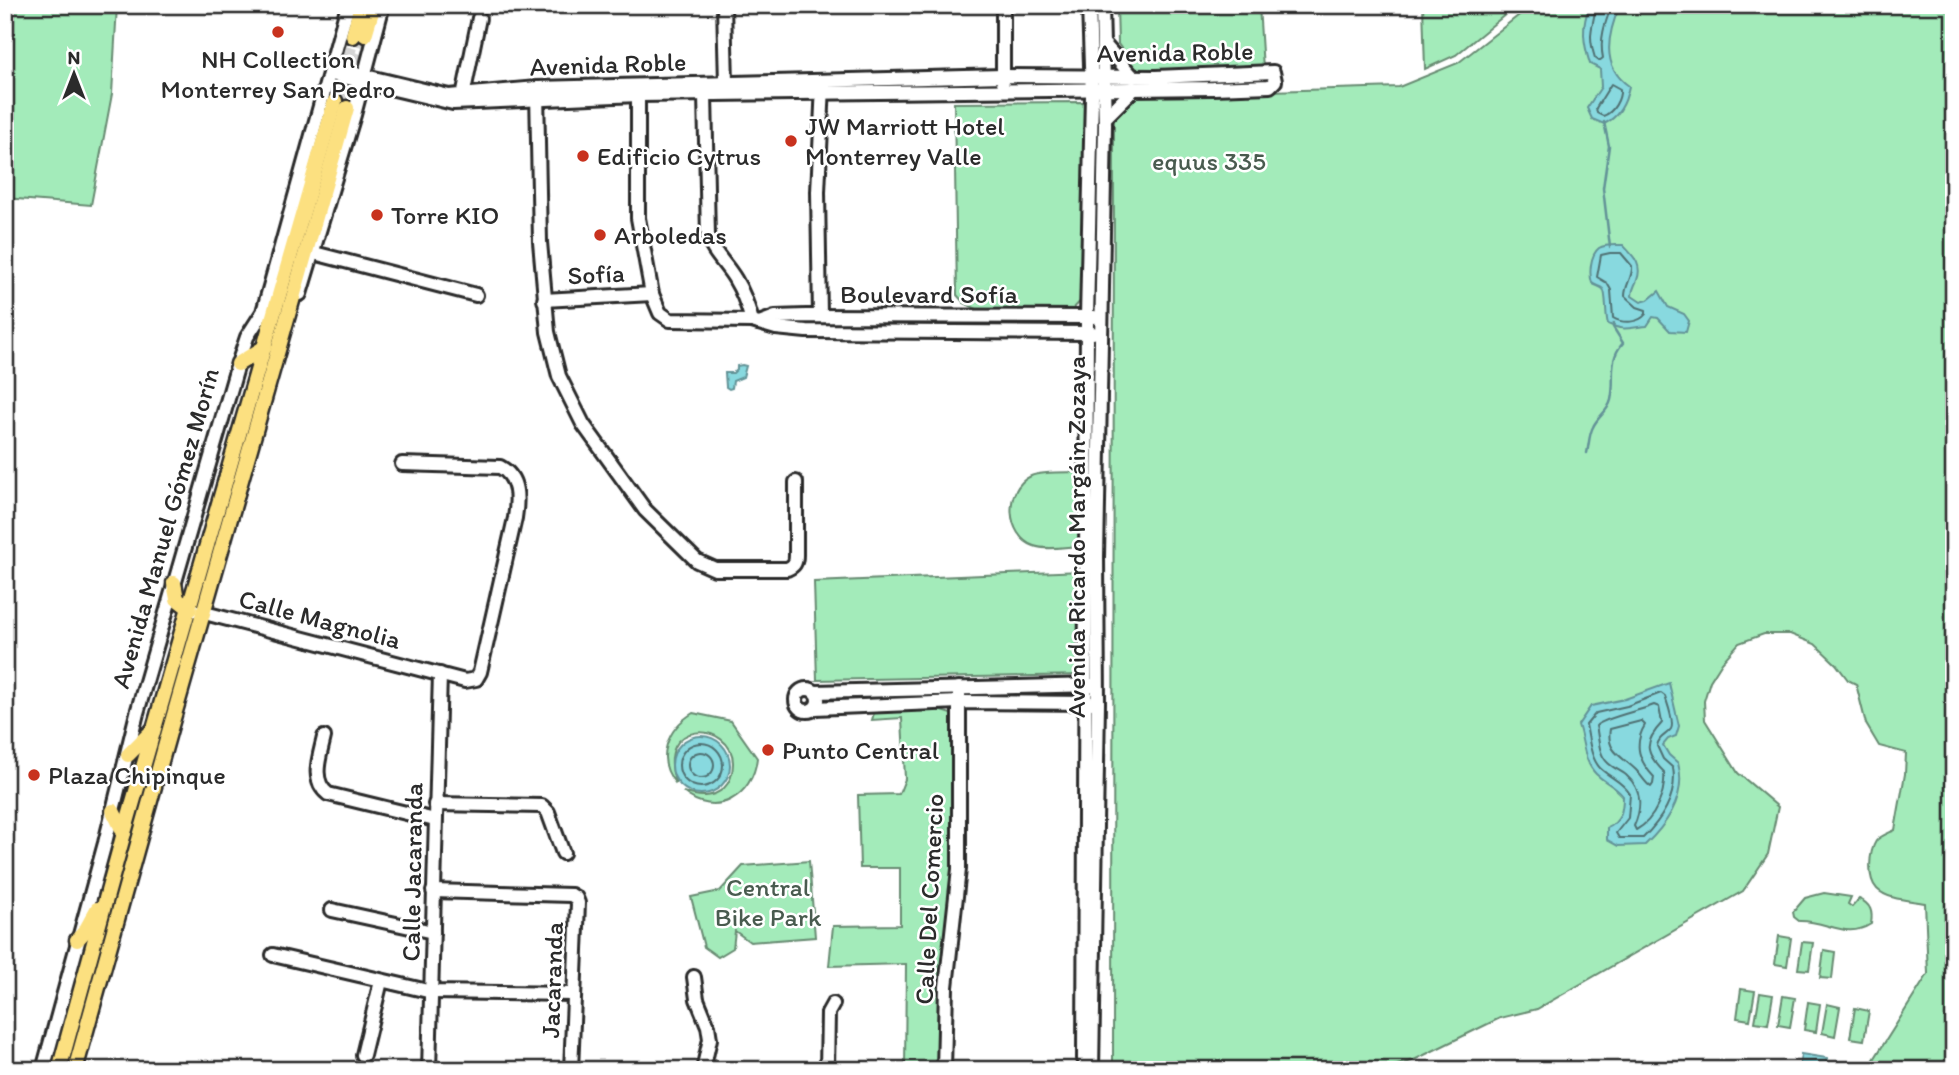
<svg xmlns="http://www.w3.org/2000/svg" width="1959" height="1075" font-family="Itim,sans-serif">
<rect width="100%" height="100%" fill="#fff"/>
<filter id="ink" filterUnits="userSpaceOnUse"><feTurbulence type="fractalNoise" baseFrequency=".0143" numOctaves="2"/><feDisplacementMap in="SourceGraphic" scale="14" xChannelSelector="R" yChannelSelector="G"/><feConvolveMatrix kernelMatrix="1 2 1 2 8 2 1 2 1" color-interpolation-filters="sRGB"/></filter>
<g filter="url(#ink)">
<g fill="#a3ebba" stroke="#678b72" stroke-width="2">
<polygon points="5,5 117,5 112,94 91,205 5,198"/>
<polygon points="1117,5 1259,5 1263,69 1136,69 1118,44"/>
<polygon points="1423,5 1517,5 1456,55 1425,69"/>
<path d="M 1532,5 L 1954,5 L 1954,1070 L 1887,1070 L 1873,1061 L 1928,974 L 1925,903 C 1910,900 1888,900 1877,889 C 1867,879 1869,852 1876,841 C 1880,836 1889,833 1895,830 L 1905,774 L 1906,753 L 1879,746 L 1866,724 L 1856,684 L 1848,680 L 1836,664 L 1815,644 L 1790,634 L 1764,634 L 1739,643 L 1722,662 L 1710,681 L 1704,701 L 1705,720 L 1738,773 L 1778,807 L 1768,854 L 1743,891 L 1537,1009 L 1500,1018 L 1412,1061 L 1378,1070 L 1113,1070 L 1114,96 L 1399,87 L 1458,63 Z"/>
<polygon points="1086,102 1086,295 1073,309 977,309 964,303 957,295 954,103"/>
<path d="M 1084,472 L 1083,546 C 1069,546 1047,551 1034,546 C 1006,536 1003,489 1031,476 C 1042,471 1071,473 1084,472 Z"/>
<polygon points="1082,571 1084,675 817,680 814,582"/>
<polygon points="935,709 951,714 953,720 955,820 953,889 940,995 940,1070 905,1070 906,964 829,966 833,926 900,925 900,868 860,868 858,795 899,794 905,779 902,718 872,720 874,713"/>
<path d="M 693,713 L 731,721 L 757,758 C 753,797 715,819 683,792 C 698,797 712,799 724,788 C 731,781 733,773 733,763 C 733,721 653,717 676,784 C 654,759 668,728 693,713 Z"/>
<polygon points="809,861 815,937 750,942 735,931 733,948 718,957 704,947 691,897 720,891 743,866"/>
<path d="M 1824,893 L 1851,897 L 1848,904 L 1852,907 L 1859,899 C 1871,904 1873,912 1871,924 C 1846,940 1827,920 1799,921 L 1794,917 L 1793,912 L 1805,898 Z"/>
<polygon points="1779,936 1791,938 1787,966 1775,964"/>
<polygon points="1802,942 1813,943 1809,970 1798,969"/>
<polygon points="1824,950 1835,952 1832,979 1820,978"/>
<polygon points="1741,989 1755,991 1750,1020 1737,1018"/>
<polygon points="1760,993 1773,995 1768,1024 1755,1022"/>
<polygon points="1783,996 1795,998 1790,1027 1778,1025"/>
<polygon points="1808,1002 1820,1004 1816,1032 1804,1030"/>
<polygon points="1827,1004 1840,1007 1835,1036 1822,1033"/>
<polygon points="1855,1008 1869,1011 1864,1040 1850,1038"/>
</g>
<g fill="#88d9df" stroke="#639397" stroke-width="2">
<path d="M 1590,5 L 1620,5 C 1608,33 1600,66 1629,86 C 1626,103 1619,117 1604,124 L 1592,119 L 1587,108 L 1601,87 L 1600,69 L 1590,64 C 1583,42 1581,26 1590,5 Z"/>
<path d="M 1623,245 C 1633,256 1643,264 1637,280 C 1635,286 1632,288 1632,296 L 1641,302 L 1648,300 L 1659,291 L 1668,307 L 1684,314 L 1689,321 L 1686,332 L 1670,331 L 1658,318 L 1653,317 L 1647,326 C 1630,327 1625,332 1608,324 C 1605,316 1607,293 1603,289 C 1600,286 1595,286 1592,283 C 1589,274 1590,255 1599,248 C 1605,244 1616,245 1623,245 Z"/>
<polygon points="742,365 746,366 743,377 733,381 732,388 729,389 726,387 725,373 733,373 737,369 737,366"/>
<path d="M 1669,683 L 1679,726 L 1676,736 L 1668,739 L 1663,745 L 1669,755 L 1678,763 C 1687,795 1667,824 1645,845 L 1618,846 L 1607,840 L 1607,828 C 1621,822 1623,810 1623,796 C 1615,786 1604,782 1596,774 C 1583,761 1584,741 1578,725 L 1591,706 L 1625,699 Z"/>
<circle cx="701" cy="765" r="29"/>
<polygon points="1801,1054 1827,1058 1825,1070 1799,1070"/>
</g>
<g fill="none" stroke-linecap="round" stroke-linejoin="round">
<g stroke="#507173" stroke-width="2">
<path d="M 1596,5 C 1593,29 1587,32 1595,58 L 1599,61 L 1603,58 C 1599,39 1605,23 1612,5"/>
<path d="M 1611,84 L 1620,89 C 1621,99 1613,113 1603,116 L 1597,113 L 1596,108 Z"/>
<path d="M 1610,253 L 1621,253 L 1632,266 C 1633,277 1625,285 1625,296 L 1637,307 L 1646,310 L 1646,314 C 1639,323 1623,324 1613,318 L 1611,290 L 1607,283 L 1597,277 L 1601,255 Z"/>
<path d="M 1661,693 L 1665,696 C 1667,703 1675,723 1671,729 C 1666,736 1659,736 1657,746 L 1663,759 L 1673,768 C 1678,795 1661,820 1643,838 L 1619,838 L 1616,833 L 1628,818 L 1630,794 C 1622,781 1610,778 1600,768 C 1590,757 1589,738 1586,725 L 1596,713 L 1627,706 Z"/>
<path d="M 1654,705 L 1659,707 L 1662,723 C 1643,743 1645,753 1664,772 C 1666,793 1655,820 1636,830 L 1634,826 C 1642,808 1642,789 1626,775 C 1621,771 1613,768 1608,763 C 1598,754 1599,738 1596,726 C 1601,719 1642,710 1654,705 Z"/>
<path d="M 1641,721 L 1645,725 C 1633,745 1639,761 1654,777 L 1653,784 L 1651,787 C 1645,783 1641,775 1636,770 C 1622,756 1606,752 1610,729 Z"/>
<circle cx="701" cy="765" r="22"/>
<circle cx="701" cy="765" r="13"/>
</g>
<g stroke="#639397" stroke-width="2.5">
<polyline points="1604,122 1609,146 1603,188 1610,247"/>
<path d="M 1587,453 C 1589,445 1589,434 1593,427 C 1598,416 1608,412 1611,400 C 1616,378 1607,361 1623,343 L 1613,327 L 1614,323"/>
</g>
<g stroke="#d5d5d5" stroke-width="14" stroke-dasharray="14 7" stroke-linecap="butt">
<polyline points="335,101 353,36"/>
<polyline points="347,108 365,35"/>
</g>
<defs>
<g id="minor">
<polyline points="724,5 726,83"/>
<polyline points="1003,5 1003,82"/>
<polyline points="1103,43 1133,77"/>
<polyline points="331,74 453,103 638,95 1213,88 1270,86 1275,81 1273,72 1156,77 1003,76 537,88 449,96 332,68"/>
<path d="M 537,92 L 540,242 L 548,332 L 559,376 L 583,424 L 645,510 L 697,561 L 715,569 L 787,569 C 794,566 796,563 796,555 L 796,482"/>
<path d="M 705,94 L 708,237 C 712,252 727,265 735,279 C 743,292 748,306 752,321"/>
<polyline points="638,95 638,218 652,294 660,313 670,320 752,321 776,328 806,331 1093,333"/>
<polyline points="463,96 479,18"/>
<polyline points="1105,118 1134,89"/>
<polyline points="314,253 476,295"/>
<polyline points="300,294 354,115 383,5"/>
<polyline points="544,300 652,294"/>
<polyline points="820,316 818,192 823,85"/>
<polyline points="759,323 775,317 806,316 1094,317"/>
<path d="M 197,611 L 465,681 L 476,679 L 480,672 L 515,518 C 518,499 519,477 500,467 L 402,464"/>
<circle cx="807" cy="700" r="11"/>
<polyline points="815,692 1094,685"/>
<polyline points="815,708 959,702 1091,703"/>
<path d="M 324,737 C 320,756 310,780 328,794 L 435,820"/>
<polyline points="435,804 542,806 548,812 563,853"/>
<polyline points="433,891 571,895 576,898 578,903 571,1070"/>
<polyline points="332,910 433,932"/>
<polyline points="273,955 432,992 574,994"/>
<polyline points="694,977 697,999 708,1026 710,1039 703,1070"/>
<polyline points="363,1055 381,981"/>
<polyline points="1084,1059 1087,317 1092,96 1089,5"/>
<polyline points="43,1070 105,843 137,713 238,364 247,337 263,312 348,5"/>
<polyline points="429,1070 440,674"/>
<polyline points="827,1070 828,1013 833,1004"/>
<polyline points="944,1070 946,987 959,869 959,688"/>
<polyline points="1092,1070 1098,703 1097,557 1105,125 1102,5"/>
</g>
<g id="major">
<polyline points="365,35 374,5"/>
<polyline points="353,36 361,5"/>
<polyline points="238,364 265,347"/>
<polyline points="174,583 177,599 190,609"/>
<polyline points="128,755 153,730"/>
<polyline points="113,811 124,833"/>
<polyline points="77,940 85,931 97,909"/>
<polyline points="59,1070 124,833 335,101"/>
<polyline points="75,1070 170,729 347,108"/>
</g>
</defs>
<use href="#minor" stroke="#2b2b2b" stroke-width="18"/>
<use href="#major" stroke="#2b2b2b" stroke-width="19"/>
<use href="#minor" stroke="#fff" stroke-width="12"/>
<use href="#major" stroke="#fce080" stroke-width="14"/>
</g>
</g>
<g fill="#c8321e" stroke="#fff" stroke-width="2.5">
<circle cx="278" cy="32" r="7"/>
<circle cx="791" cy="141" r="7"/>
<circle cx="583" cy="156" r="7"/>
<circle cx="377" cy="215" r="7"/>
<circle cx="600" cy="235" r="7"/>
<circle cx="768" cy="750" r="7"/>
<circle cx="34" cy="775" r="7"/>
</g>
<g text-anchor="middle" dominant-baseline="central" stroke-width="5" stroke-linejoin="round" paint-order="stroke">
<g font-size="26" fill="#2b2b2b" stroke="#fff">
<text transform="translate(1175 52) rotate(-1)">Avenida Roble</text>
<text transform="translate(608 64) rotate(-2)">Avenida Roble</text>
<text transform="translate(596 274) rotate(-3)">Sofía</text>
<text x="929" y="294">Boulevard Sofía</text>
<text transform="translate(165 528) rotate(-74)">Avenida Manuel Gómez Morín</text>
<text transform="translate(1076 537) rotate(-90)">Avenida Ricardo Margáin Zozaya</text>
<text transform="translate(320 619) rotate(15)">Calle Magnolia</text>
<text transform="translate(412 872) rotate(-89)">Calle Jacaranda</text>
<text transform="translate(929 899) rotate(-87)">Calle Del Comercio</text>
<text transform="translate(552 980) rotate(-88)">Jacaranda</text>
</g>
<g font-size="26" fill="#2b2b2b" stroke="#fff" text-anchor="start">
<text x="278" y="59" text-anchor="middle">NH Collection<tspan x="278" dy="30">Monterrey San Pedro</tspan></text>
<text x="805" y="126">JW Marriott Hotel<tspan x="805" dy="30">Monterrey Valle</tspan></text>
<text x="597" y="156">Edificio Cytrus</text>
<text x="391" y="215">Torre KIO</text>
<text x="614" y="235">Arboledas</text>
<text x="782" y="750">Punto Central</text>
<text x="48" y="775">Plaza Chipinque</text>
</g>
<g font-size="26" fill="#495b4f" stroke="#fff">
<text x="1209" y="161">equus 335</text>
<text x="768" y="887">Central<tspan x="768" dy="30">Bike Park</tspan></text>
</g>
</g>
<rect width="1959" height="1075" fill="none" stroke="#fff" stroke-width="28"/>
<rect x="14" y="14" width="1931" height="1047" fill="none" stroke="#2b2b2b" stroke-width="2.5" filter="url(#ink)"/>
<g transform="translate(74 74)" stroke="#ffffff" stroke-width="5" paint-order="stroke">
<path d="M0-5L12 26L0 18L-12 26Z" fill="#2b2b2b"/>
<text y="-10" font-size="19" font-weight="bold" text-anchor="middle" fill="#2b2b2b">N</text>
</g>
</svg>
